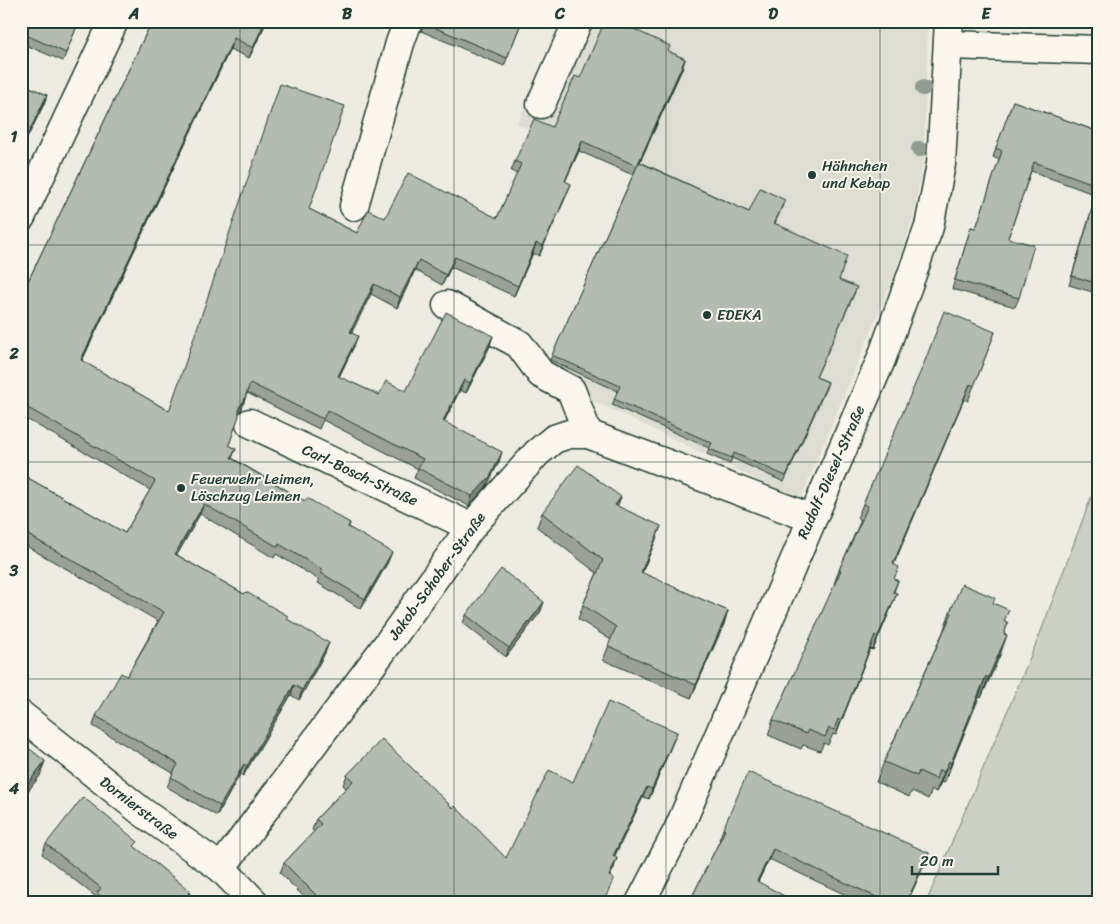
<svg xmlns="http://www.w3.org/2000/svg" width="1120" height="924" font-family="Sriracha,sans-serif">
<rect width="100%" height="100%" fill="#eeece1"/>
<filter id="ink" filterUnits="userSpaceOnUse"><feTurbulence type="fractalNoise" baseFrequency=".02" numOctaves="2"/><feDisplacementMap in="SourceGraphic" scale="10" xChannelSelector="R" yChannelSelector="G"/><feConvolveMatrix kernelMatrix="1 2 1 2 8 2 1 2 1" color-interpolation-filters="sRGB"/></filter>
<g filter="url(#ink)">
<polygon fill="#ddddd2" points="564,21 928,21 924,156 913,218 891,283 800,500 592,400 550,360 633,176 517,124"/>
<polygon fill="#cbcfc4" stroke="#75867c" points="1099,476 1099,903 926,903 1040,634"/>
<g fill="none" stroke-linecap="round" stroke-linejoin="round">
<defs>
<g id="minor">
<polyline points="949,45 1099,50"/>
<polyline points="541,104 578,21"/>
<polyline points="354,206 400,43 408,21"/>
<polyline points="21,217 114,21"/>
<polyline points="447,305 519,344 541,374 571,390 588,434"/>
<polyline points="250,423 471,527"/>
<polyline points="21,715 141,811 221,868 255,903"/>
<polyline points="221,868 389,642 471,527 537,453 554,439 569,434 588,434 811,518"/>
<polyline points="640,903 678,830 881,360 929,227 941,164 949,21"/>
</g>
</defs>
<use href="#minor" stroke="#1f3d34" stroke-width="31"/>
<use href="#minor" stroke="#fbf7ec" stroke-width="28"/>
</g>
<g fill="#8f9c92">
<circle cx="923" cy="88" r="8"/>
<circle cx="919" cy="149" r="8"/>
</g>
<g fill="#9ba197" stroke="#1f3d34">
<polygon points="79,21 63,61 21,43 24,34"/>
<polygon points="152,21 267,21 249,58 230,49 82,361 169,411 309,209 357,233 385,218 497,218 517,174 511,171 515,161 552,127 580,78 668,51 685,59 682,69 640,162 749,212 783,205 775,223 839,280 855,292 816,377 828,382 826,388 784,482 732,458 730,464 707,454 709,448 612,405 618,391 550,360 633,175 579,151 565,181 567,194 554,223 539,256 533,253 514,296 451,267 442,285 415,270 397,308 371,294 351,332 354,346 339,377 379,395 406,391 490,346 466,393 460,390 444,422 499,462 486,487 469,506 414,478 418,469 323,420 319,429 247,393 241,411 239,413 229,445 236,449 232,458 305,501 350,523 349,527 388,562 361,609 318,583 319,580 298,567 276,554 274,558 200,514 177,555 287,619 325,653 299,700 291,695 243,776 240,774 217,816 167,787 173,773 93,726 96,716 127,676 158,621 21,543 21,474 125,533 150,490 21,416 21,296"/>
<polygon points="425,21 522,21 504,66 421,31"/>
<polygon points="21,83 47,95 44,104 22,148"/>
<polygon points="1013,101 1099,132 1099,294 1069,285 1096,195 1031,171 1008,238 1019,298 1015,307 952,289 971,227 976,228 999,160 993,157"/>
<polygon points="995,332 968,401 964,399 894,564 894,579 898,581 894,592 891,608 873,650 870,649 836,735 833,734 828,745 824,743 820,751 803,745 801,749 768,735 773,720 835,585 834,584 839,570 861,520 857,518 863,504"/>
<polygon points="618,506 656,539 642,573 728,611 724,624 691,698 603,660 611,640 578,619 583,605 597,573 537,527 542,513"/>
<polygon points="993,603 1005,621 1008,623 1004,634 1000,655 981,698 979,697 944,783 941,782 936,792 932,790 928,799 912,791 909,797 876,782 884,762 943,632 950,612"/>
<polygon points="541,611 506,657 463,623 466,615"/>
<polygon points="677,732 649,799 643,797 614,857 614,868 609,877 614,879 610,889 604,903 310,903 280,873 284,863 314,832 312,830 316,819 346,788 343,785 347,775 506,858 573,782"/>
<polygon points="723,829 925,863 907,903 863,903 769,859 758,882 689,903 720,840 719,840"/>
<polygon points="46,844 136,848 190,891 189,893 198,903 93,903 96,897 42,854"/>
</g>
<g fill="#7e837b" stroke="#1f3d34">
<polygon points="265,21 267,21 249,58 253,48"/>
<polygon points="234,38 230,49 77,370 81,360"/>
<polygon points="685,59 682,69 633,176 637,166"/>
<polygon points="47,95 44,104 22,148 25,140"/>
<polygon points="582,141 579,151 561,191 565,181"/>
<polygon points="571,184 567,194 539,256 543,246"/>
<polygon points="536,243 533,253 514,296 518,286"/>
<polygon points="455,257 451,267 442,285 446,275"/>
<polygon points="419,260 415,270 397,308 400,297"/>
<polygon points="374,284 371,294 347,342 350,332"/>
<polygon points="358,336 354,346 334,386 338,376"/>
<polygon points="493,336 490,346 466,393 470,383"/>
<polygon points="464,380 460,390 439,431 443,421"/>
<polygon points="970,384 964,399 887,578 893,564"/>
<polygon points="244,401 241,411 236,417 239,407"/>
<polygon points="502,452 499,462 486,487 469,506 472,496"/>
<polygon points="621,497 616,510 615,505"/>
<polygon points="204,504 200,514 172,564 175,554"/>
<polygon points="661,526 656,539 636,586 641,572"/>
<polygon points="392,552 388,562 361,609 365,599"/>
<polygon points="897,593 891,608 873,650 878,636"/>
<polygon points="544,602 541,611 506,657 509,648"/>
<polygon points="25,610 21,622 21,616"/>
<polygon points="728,611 724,624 691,698 696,685"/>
<polygon points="875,635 870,649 836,735 841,721"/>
<polygon points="1007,635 1000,655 981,698 988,678"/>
<polygon points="329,643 325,653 299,700 302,690"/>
<polygon points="986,676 979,697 944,783 951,763"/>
<polygon points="294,685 291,695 243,776 247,766"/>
<polygon points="677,732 673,742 649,799 652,789"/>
<polygon points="45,761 40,776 21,800 21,793"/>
<polygon points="949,761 941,782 936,792 944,772"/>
<polygon points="244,764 240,774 217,816 220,806"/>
<polygon points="647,787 643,797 610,866 613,856"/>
<polygon points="773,849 769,859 753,892 757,881"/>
<polygon points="929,853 907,903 906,903"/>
<polygon points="617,858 614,868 605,887 609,876"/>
<polygon points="614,879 610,889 604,903 603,903"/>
</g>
<g fill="#b4bbb0" stroke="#1f3d34">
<polygon points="30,21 79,21 66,53 24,34"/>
<polygon points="152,21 265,21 253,48 234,38 81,360 169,411 280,84 345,106 309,209 357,233 368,210 385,218 408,173 497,218 521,164 515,161 534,119 552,127 575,76 580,78 604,23 609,25 610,21 616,21 670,46 668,51 685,59 637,166 582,141 565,181 571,184 558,213 543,246 536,243 518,286 455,257 446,275 419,260 400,297 374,284 350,332 358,336 338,376 379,395 386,381 406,391 446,312 493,336 470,383 464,380 443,421 502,452 490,477 472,496 418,468 423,459 327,410 323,419 250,383 244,401 239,407 239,416 229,445 236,449 231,458 305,501 307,498 350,523 348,527 392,552 365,599 321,573 323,570 279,544 278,547 204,504 175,554 244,594 246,592 288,616 287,619 329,643 302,690 294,685 247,766 244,764 220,806 171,777 178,764 96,716 121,673 127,676 164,612 21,531 21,474 125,533 155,481 21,404 21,296"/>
<polygon points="425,21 522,21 507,58 424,23"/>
<polygon points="21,83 47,95 25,140 21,138"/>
<polygon points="1013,101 1099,132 1099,186 1034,162 1008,238 1034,245 1019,298 955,280 971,227 976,228 1002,151 996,148"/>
<polygon points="639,162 749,212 760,188 785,200 774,223 847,256 839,280 857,287 816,377 828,382 786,476 734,453 732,458 709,449 712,443 614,399 620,386 552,355"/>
<polygon points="1099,186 1099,284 1072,276"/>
<polygon points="944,311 995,332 974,386 970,384 893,564 899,567 894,579 898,581 893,592 897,593 878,636 875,635 841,721 838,719 834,730 829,728 825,737 808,730 806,734 773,720 841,570 839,570 868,506 863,504 923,366"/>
<polygon points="578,465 621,497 615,505 661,526 641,572 728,611 696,685 608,646 616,627 583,605 603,560 542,513"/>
<polygon points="501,569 544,602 509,648 466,615"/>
<polygon points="962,584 995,598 993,603 1009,610 1004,621 1008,623 1004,634 1007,635 988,678 986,676 951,763 949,761 944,772 939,770 936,779 919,771 917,776 884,762 952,613 950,612"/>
<polygon points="21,607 25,610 21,616"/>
<polygon points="608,702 677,732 652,789 647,787 613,856 617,858 609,876 614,879 603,903 324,903 284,863 321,824 316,819 353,781 347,775 382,739 453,808 455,806 506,858 549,770 573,782"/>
<polygon points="21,742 45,761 21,793"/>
<polygon points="748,772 929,853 906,903 889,903 773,849 757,881 797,903 689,903 725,830 723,829"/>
<polygon points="83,797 138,842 134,846 190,891 188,893 198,903 108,903 97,893 101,888 46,844"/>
</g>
</g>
<path fill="none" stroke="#1f3d34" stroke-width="1" stroke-opacity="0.55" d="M 240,21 L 240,903M 454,21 L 454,903M 666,21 L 666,903M 880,21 L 880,903M 21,245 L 1099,245M 21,462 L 1099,462M 21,679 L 1099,679"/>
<g fill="#1f3d34" stroke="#fbf7ec" stroke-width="2">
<circle cx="812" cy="175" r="5"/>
<circle cx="707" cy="315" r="5"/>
<circle cx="181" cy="488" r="5"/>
</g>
<g text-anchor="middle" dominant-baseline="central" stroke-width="4" stroke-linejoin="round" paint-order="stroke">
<g font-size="15" fill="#1f3d34" stroke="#fbf7ec" text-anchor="start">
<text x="822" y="166">Hähnchen<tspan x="822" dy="17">und Kebap</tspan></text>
<text x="717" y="315">EDEKA</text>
<text x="191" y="479">Feuerwehr Leimen,<tspan x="191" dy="17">Löschzug Leimen</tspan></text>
</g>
<g font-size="15" fill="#1f3d34" stroke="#fbf7ec">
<text transform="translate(831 472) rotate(-66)">Rudolf-Diesel-Straße</text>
<text transform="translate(360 475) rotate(25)">Carl-Bosch-Straße</text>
<text transform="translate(437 576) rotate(-54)">Jakob-Schober-Straße</text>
<text transform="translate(139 808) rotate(37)">Dornierstraße</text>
</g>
</g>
<rect width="1120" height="924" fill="none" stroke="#fbf7ec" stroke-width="55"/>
<path d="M912 866v8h86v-8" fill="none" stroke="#1f3d34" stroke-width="2.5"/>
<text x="920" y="866" font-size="15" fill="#1f3d34" stroke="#fbf7ec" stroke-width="4" paint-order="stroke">20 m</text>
<rect x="28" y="28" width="1064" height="868" fill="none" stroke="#1f3d34" stroke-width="2"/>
<g font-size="16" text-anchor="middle" font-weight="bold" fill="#1f3d34">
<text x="134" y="19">A</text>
<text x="347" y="19">B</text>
<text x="560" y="19">C</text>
<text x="773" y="19">D</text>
<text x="986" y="19">E</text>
<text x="14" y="142">1</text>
<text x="14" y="359">2</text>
<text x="14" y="576">3</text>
<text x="14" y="794">4</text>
</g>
</svg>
